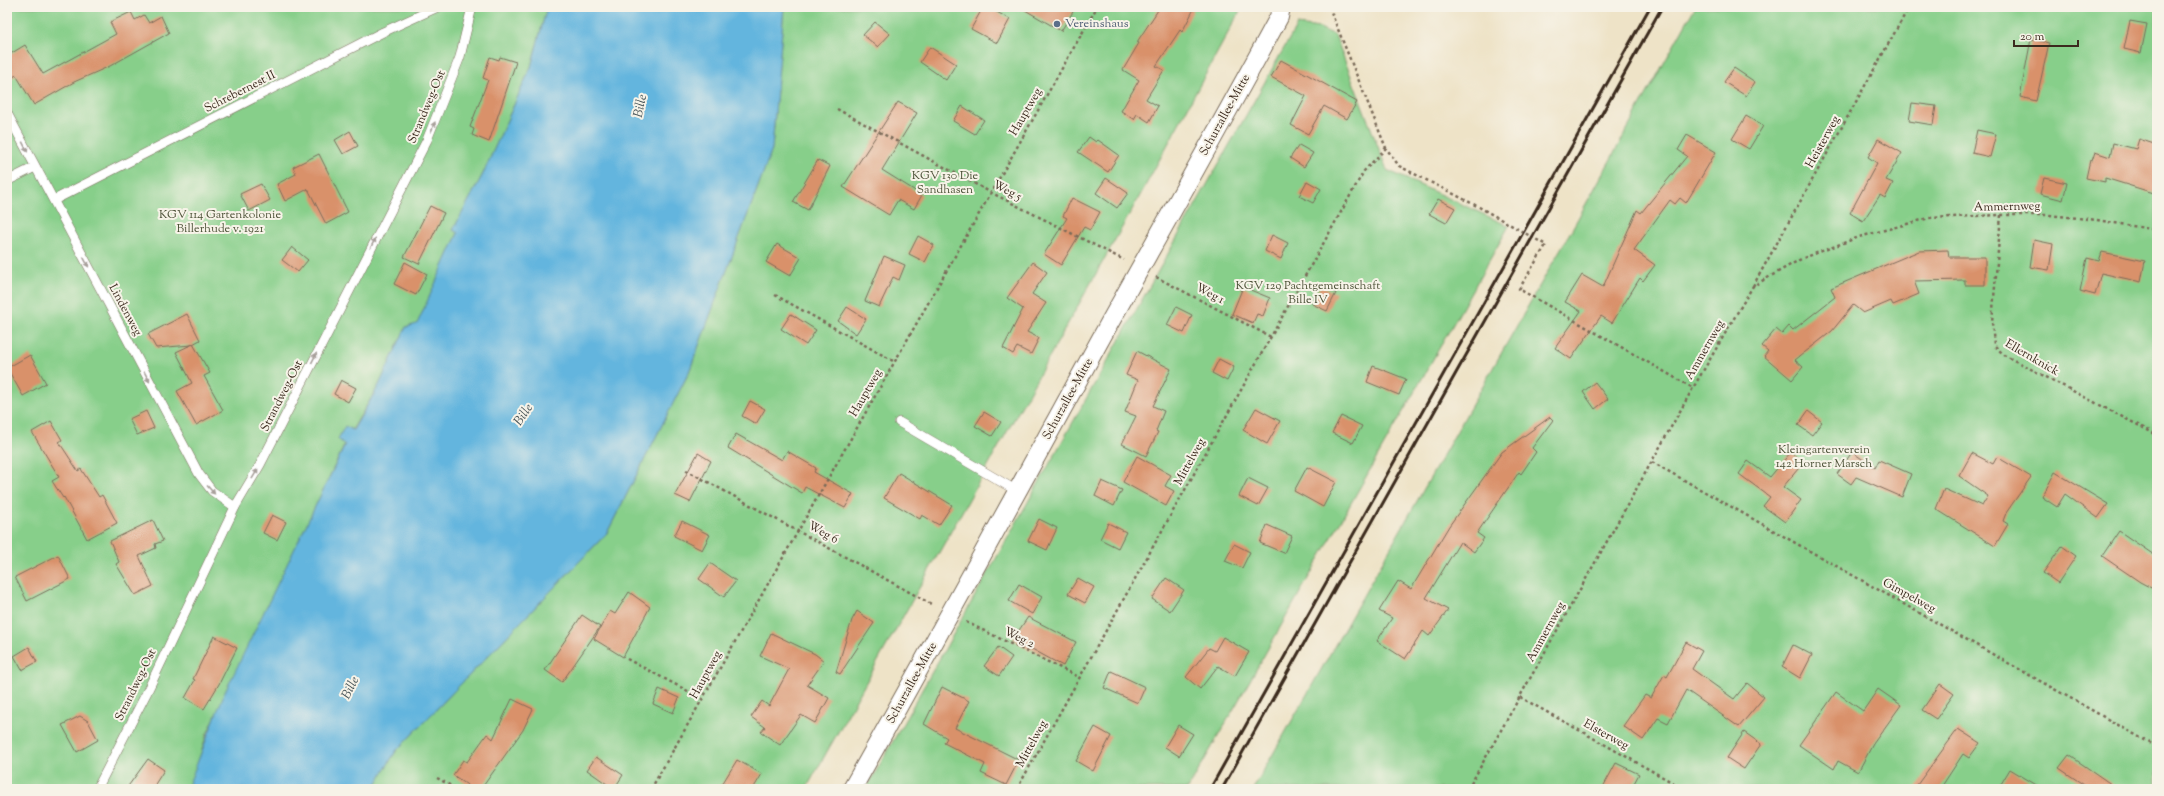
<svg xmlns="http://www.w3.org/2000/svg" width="2164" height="796" font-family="'Sorts Mill Goudy',serif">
<rect width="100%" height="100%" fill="#f7f3e8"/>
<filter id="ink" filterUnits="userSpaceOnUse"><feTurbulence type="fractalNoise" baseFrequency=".025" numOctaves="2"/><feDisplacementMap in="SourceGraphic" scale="8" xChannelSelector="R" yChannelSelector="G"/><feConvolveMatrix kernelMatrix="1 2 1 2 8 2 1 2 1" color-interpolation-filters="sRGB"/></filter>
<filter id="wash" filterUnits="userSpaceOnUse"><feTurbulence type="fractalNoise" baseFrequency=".012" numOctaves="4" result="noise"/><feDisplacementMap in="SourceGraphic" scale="16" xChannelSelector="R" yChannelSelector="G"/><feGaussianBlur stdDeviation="0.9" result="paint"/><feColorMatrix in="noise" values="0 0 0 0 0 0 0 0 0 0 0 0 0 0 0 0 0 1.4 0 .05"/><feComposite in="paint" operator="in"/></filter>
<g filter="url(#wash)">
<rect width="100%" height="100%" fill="#eee3c7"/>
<g fill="#87cf8a" stroke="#617c54">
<polygon points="7,7 547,7 531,67 483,174 453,230 458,233 417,325 406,327 379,385 352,430 345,427 338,439 345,444 207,734 195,772 187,789 7,789"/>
<polygon points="784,7 1242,7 1142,192 806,789 373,789 396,751 607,533 689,372 772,149"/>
<polygon points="1695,7 2157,7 2157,789 1253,789 1576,222"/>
<polygon points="1297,25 1320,28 1335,35 1387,170 1509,226 1188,789 866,789"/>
</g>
<polygon fill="#63b5de" stroke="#4f707e" points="547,7 784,7 772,149 689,372 607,533 396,751 373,789 187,789 224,694 345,445 338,439 345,426 353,430 379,385 406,327 417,324 458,233 453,230 483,174 531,67"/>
<g id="blocks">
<g fill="#d9916b">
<polygon points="983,7 987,7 1010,19 997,43 971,29"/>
<polygon points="1020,7 1076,7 1061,31"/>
<polygon points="1160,7 1195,7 1182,32 1180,30 1156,66 1164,70 1146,99 1158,106 1149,122 1137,114 1134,119 1121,111 1139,80 1123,70 1139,43 1137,42"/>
<polygon points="131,12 135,20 144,15 149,23 161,16 169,33 110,66 74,82 34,105 16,75 12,78 7,69 7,56 25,45 43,74 116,34 110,22"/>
<polygon points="2130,21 2147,24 2141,53 2124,49"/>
<polygon points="875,22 890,34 878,47 863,35"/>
<polygon points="2031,39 2049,43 2036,101 2020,97"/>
<polygon points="930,47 956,64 946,80 920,62"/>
<polygon points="490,57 499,60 500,57 516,62 489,142 472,135 474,129 470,127 488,80 483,78"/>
<polygon points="1281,60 1357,102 1347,119 1324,106 1308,134 1291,125 1306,96 1271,77"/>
<polygon points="1734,68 1755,82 1746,96 1724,82"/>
<polygon points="898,102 917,113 882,170 922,195 914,209 898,200 889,215 843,187"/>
<polygon points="1912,103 1936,106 1933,125 1909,121"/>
<polygon points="962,106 984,120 975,134 953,121"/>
<polygon points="1746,116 1763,126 1749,149 1732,139"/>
<polygon points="1977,130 1996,134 1990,157 1972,153"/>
<polygon points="350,131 358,146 343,154 335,140"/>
<polygon points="1687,135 1716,152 1686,203 1680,198 1675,204 1670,200 1634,250 1655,265 1643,281 1640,278 1612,323 1601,316 1571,359 1555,348 1581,311 1565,302 1582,275 1603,287 1637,210 1641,213 1687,156 1678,150"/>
<polygon points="1089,137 1096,142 1098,140 1119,155 1108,172 1078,152"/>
<polygon points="1878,139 1902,153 1886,180 1893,183 1885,198 1880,195 1863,221 1850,213 1877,163 1868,157"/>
<polygon points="2139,139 2157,145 2157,194 2105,178 2105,182 2086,178 2090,160 2092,161 2095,152 2110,157 2113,143 2136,149"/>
<polygon points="1299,145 1313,153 1304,167 1290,158"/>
<polygon points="319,154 348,212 326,224 308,189 285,201 277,184 296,174 293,167"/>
<polygon points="818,160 830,166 808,210 793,202"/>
<polygon points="1106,178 1128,193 1117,208 1096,193"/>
<polygon points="2044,178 2067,183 2063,200 2040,194"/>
<polygon points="1307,181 1321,189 1313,203 1299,196"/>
<polygon points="261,184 270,200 249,211 240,194"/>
<polygon points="1072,198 1100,212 1090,230 1084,227 1061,265 1044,254 1067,218 1063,216"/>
<polygon points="1438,199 1455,208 1446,223 1429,214"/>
<polygon points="430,206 444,213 419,264 404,257"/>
<polygon points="1272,235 1288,243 1281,259 1265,251"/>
<polygon points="918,236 934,245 925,262 909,254"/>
<polygon points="2034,240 2053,244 2049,270 2030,267"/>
<polygon points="777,244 801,258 790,276 766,262"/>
<polygon points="292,247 308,260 298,272 282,260"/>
<polygon points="1948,250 1949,257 1985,257 1985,285 1965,285 1965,280 1914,281 1919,294 1893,305 1891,301 1863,313 1853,305 1832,331 1795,360 1803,367 1792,380 1764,356 1768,351 1762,346 1776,329 1782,334 1789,326 1793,330 1835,297 1831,288 1919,251"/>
<polygon points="2102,252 2145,261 2141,282 2101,273 2095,295 2080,291 2087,258 2099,261"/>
<polygon points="884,256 905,265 899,280 893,277 879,307 865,301"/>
<polygon points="405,262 427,274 416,295 394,284"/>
<polygon points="1033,262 1047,272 1032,294 1046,303 1027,332 1039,338 1031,354 1017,347 1013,354 1003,348 1023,309 1007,298"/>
<polygon points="1320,286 1336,293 1327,311 1312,304"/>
<polygon points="1243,287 1270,298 1263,316 1257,314 1253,323 1232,314"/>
<polygon points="847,307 866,319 856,334 838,321"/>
<polygon points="1176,307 1192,315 1184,333 1167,325"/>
<polygon points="187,314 200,340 191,345 156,348 148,334"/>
<polygon points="791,314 816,330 806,345 781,329"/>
<polygon points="193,344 210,373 204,376 223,410 196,425 177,391 192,383 176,352"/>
<polygon points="1137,351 1171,369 1153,406 1164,411 1156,431 1158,432 1146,456 1122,444 1136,416 1125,412 1138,380 1126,375"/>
<polygon points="30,355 46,383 23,396 7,368"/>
<polygon points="1219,359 1234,367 1227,381 1212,373"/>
<polygon points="1373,366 1406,379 1399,395 1367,382"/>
<polygon points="341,380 356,388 348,402 334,394"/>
<polygon points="1595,382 1608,399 1595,409 1583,392"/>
<polygon points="750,401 765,409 756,424 742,416"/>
<polygon points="1256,408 1280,421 1267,444 1243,430"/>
<polygon points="146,411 154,428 137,435 129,419"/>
<polygon points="1808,411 1822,422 1812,435 1798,425"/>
<polygon points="984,412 1001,422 992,436 975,426"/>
<polygon points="1341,416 1362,426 1353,443 1332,433"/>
<polygon points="1550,417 1553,420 1532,448 1536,452 1521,474 1519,472 1477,533 1484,538 1474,552 1460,542 1426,598 1448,610 1429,636 1423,631 1405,659 1377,641 1392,618 1379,611 1398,581 1411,589 1449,526 1502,452"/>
<polygon points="51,421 62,440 59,442 78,471 81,469 99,497 102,495 117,523 87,539 64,497 63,498 52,481 59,477 32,432"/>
<polygon points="736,434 782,460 787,451 816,468 814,472 853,494 845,508 805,487 802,493 728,448"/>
<polygon points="1791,452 1803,463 1783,487 1801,500 1785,522 1763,506 1770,497 1739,474 1748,461 1770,477"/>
<polygon points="1852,452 1875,468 1879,460 1911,474 1902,497 1856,477 1851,484 1837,474"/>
<polygon points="698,453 711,461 690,502 675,495"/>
<polygon points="1972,453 1993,464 1997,457 2031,477 2006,513 2003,521 2008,524 1995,546 1936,509 1944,489 1982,506 1988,496 1959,476"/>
<polygon points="1137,456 1171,475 1165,486 1174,491 1166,506 1123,482"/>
<polygon points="1307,467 1336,482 1323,507 1294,491"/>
<polygon points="2055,472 2108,504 2098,518 2065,494 2057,507 2042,497"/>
<polygon points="899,473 952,505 939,525 922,515 920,519 884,498"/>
<polygon points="1248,478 1268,488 1258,506 1239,496"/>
<polygon points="1102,481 1122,490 1114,506 1095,496"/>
<polygon points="272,515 286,522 277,540 263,533"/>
<polygon points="1039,519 1057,528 1047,550 1028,541"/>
<polygon points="153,520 163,541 155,544 156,548 139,556 153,586 135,595 116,564 119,562 110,541"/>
<polygon points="682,521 710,535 702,550 674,536"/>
<polygon points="1108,523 1126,532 1118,548 1100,539"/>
<polygon points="1267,525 1292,536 1284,553 1260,543"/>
<polygon points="2119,531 2157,557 2157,591 2140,582 2102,556"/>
<polygon points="1234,544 1250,552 1242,568 1225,561"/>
<polygon points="2062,546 2076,556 2058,583 2043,573"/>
<polygon points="58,555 70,579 27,601 15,577"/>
<polygon points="710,563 736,581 724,597 699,579"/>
<polygon points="1078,578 1094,587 1085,603 1068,594"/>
<polygon points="1166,578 1184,590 1170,611 1152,599"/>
<polygon points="1019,584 1042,597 1032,614 1009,601"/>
<polygon points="629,592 650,607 623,657 594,639 610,611 615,614"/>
<polygon points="857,611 874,623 840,674 836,672 852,620"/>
<polygon points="582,615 600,627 562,682 545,670"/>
<polygon points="1028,617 1076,642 1063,666 1032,649 1030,651 1013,639"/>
<polygon points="771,633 815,654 824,661 807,685 829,698 815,723 801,715 780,745 761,732 765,727 751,717 762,701 769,706 789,669 760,656"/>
<polygon points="214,636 237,648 219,684 204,709 185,698 195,680 193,679"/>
<polygon points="1223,637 1249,652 1235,676 1218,666 1200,689 1186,677 1209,648 1215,651"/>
<polygon points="1686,642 1702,651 1692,669 1734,699 1747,683 1764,697 1739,727 1686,690 1668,723 1658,718 1643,740 1623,726 1645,695 1651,698 1664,675 1667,677"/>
<polygon points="1793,645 1812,655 1800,678 1782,667"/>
<polygon points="29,647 37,662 22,670 14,656"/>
<polygon points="998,647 1012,657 999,676 984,666"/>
<polygon points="1111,671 1145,687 1138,703 1104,688"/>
<polygon points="1940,684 1954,694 1936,719 1922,710"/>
<polygon points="942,687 969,701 955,728 1019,760 1006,785 981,773 985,764 944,743 947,738 924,724"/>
<polygon points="659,689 679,698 673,713 653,704"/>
<polygon points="1878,689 1901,705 1873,744 1858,772 1838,761 1834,769 1799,745 1836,692 1863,711"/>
<polygon points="512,699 533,709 523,730 481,789 473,789 453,775 463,760 467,762 487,734 493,739"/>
<polygon points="80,716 88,721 98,740 77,752 62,725"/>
<polygon points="1178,725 1193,734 1179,756 1165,747"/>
<polygon points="1095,727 1111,736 1093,771 1076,761"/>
<polygon points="1958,729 1980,743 1969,758 1963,754 1940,789 1914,789"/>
<polygon points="1744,732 1761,744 1744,769 1727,758"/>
<polygon points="2069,755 2118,789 2090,789 2059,768"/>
<polygon points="596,757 623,775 614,789 587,770"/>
<polygon points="148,759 164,770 152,789 126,789"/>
<polygon points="737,760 762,774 753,789 719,789"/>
<polygon points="1616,763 1639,774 1631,789 1602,789"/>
<polygon points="2010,769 2043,789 1998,789"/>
</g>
</g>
</g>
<g filter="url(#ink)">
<use href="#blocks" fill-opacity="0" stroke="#7a6b59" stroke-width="1"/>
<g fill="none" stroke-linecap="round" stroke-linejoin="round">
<defs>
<g id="lane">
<polyline points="7,113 199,474 212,491 235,507"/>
<polyline points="7,181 35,167"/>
<polyline points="54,200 383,32 438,7"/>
<polyline points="899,422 1017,491"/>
<polyline points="97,789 146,694 235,507 260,465 427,140 460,57 472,7"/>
</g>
<path id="street" d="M 852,789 C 938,637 1021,484 1105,331 C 1163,227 1222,123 1279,17 L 1281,7"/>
</defs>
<use href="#lane" stroke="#7a6b59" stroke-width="10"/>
<use href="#street" stroke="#7a6b59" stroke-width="20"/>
<g stroke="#7a6b59" stroke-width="2.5" stroke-dasharray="3 3" stroke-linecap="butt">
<polyline points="1329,7 1386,148 1399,166 1479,207 1546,245 1519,289 1693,388"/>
<polyline points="837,109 990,192 1124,260"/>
<polyline points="2001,215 1992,322 1994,345 2004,355 2157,435"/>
<polyline points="1156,277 1271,337"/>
<polyline points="1753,286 1909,7"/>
<polyline points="775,295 895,362"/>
<polyline points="1652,462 2157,747"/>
<polyline points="686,470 933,605"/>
<polyline points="966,622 1079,677"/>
<polyline points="627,659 703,699"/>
<polyline points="1520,697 1684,789"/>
<polyline points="437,778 457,789"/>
<polyline points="651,789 1097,7"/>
<polyline points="1017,789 1364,171 1386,148"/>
<polyline points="1468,789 1693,388 1753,286 1801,259 1859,237 1929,218 2001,215 2049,215 2097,220 2157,230"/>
</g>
<use href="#lane" stroke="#fff" stroke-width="9"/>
<use href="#street" stroke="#fff" stroke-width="18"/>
<g stroke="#3b2a1e" stroke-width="3">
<polyline points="1210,789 1650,7"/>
<polyline points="1222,789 1662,7"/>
</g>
</g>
<defs><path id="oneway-solid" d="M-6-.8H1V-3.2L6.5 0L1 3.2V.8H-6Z"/></defs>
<g fill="#a79f9a">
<use href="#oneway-solid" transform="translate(433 127) rotate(-68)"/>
<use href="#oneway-solid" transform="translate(25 147) rotate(63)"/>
<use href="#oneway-solid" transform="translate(373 243) rotate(-63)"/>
<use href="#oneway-solid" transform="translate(86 262) rotate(62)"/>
<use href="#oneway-solid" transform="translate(314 358) rotate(-63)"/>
<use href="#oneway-solid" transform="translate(147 377) rotate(62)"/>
<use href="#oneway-solid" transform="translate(255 474) rotate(-59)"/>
<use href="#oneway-solid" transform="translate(211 490) rotate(48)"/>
</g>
</g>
<circle fill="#5c6f8a" stroke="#f7f3e8" stroke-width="1.5" cx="1057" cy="24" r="4"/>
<g text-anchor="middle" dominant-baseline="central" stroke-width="4" stroke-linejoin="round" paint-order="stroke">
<g font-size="12" fill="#4e5e75" stroke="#f7f3e8" text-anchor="start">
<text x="1065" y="24">Vereinshaus</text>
</g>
<g font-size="12" fill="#3b2a1e" stroke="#f7f3e8">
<text transform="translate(240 92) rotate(-27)">Schrebernest II</text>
<text transform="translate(427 107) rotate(-67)">Strandweg-Ost</text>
<text transform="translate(1026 112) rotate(-60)">Hauptweg</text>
<text transform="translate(1225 115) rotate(-61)">Schurzallee-Mitte</text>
<text transform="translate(1823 142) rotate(-61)">Heisterweg</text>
<text transform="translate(1007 191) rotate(27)">Weg 5</text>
<text transform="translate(2007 207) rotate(-1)">Ammernweg</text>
<text transform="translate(1210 294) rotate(28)">Weg 1</text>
<text transform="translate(125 310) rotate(62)">Lindenweg</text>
<text transform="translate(1705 350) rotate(-60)">Ammernweg</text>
<text transform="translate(2032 358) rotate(30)">Ellernknick</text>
<text transform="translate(866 393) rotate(-60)">Hauptweg</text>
<text transform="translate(282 396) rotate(-63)">Strandweg-Ost</text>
<text transform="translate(1068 399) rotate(-61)">Schurzallee-Mitte</text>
<text transform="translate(1190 462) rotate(-61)">Mittelweg</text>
<text transform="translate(823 533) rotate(29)">Weg 6</text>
<text transform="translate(1909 596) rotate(29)">Gimpelweg</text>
<text transform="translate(1546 632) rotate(-61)">Ammernweg</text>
<text transform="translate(1019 638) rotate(26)">Weg 2</text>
<text transform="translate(706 675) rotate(-61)">Hauptweg</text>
<text transform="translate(912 683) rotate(-61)">Schurzallee-Mitte</text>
<text transform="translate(136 685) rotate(-64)">Strandweg-Ost</text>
<text transform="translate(1606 735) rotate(29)">Elsterweg</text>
<text transform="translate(1032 744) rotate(-61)">Mittelweg</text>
</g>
<g font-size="12" fill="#4e5339" stroke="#f7f3e8">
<text x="945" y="176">KGV 130 Die<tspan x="945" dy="14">Sandhasen</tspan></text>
<text x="220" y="215">KGV 114 Gartenkolonie<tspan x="220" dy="14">Billerhude v. 1921</tspan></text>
<text x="1308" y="286">KGV 129 Pachtgemeinschaft<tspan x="1308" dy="14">Bille IV</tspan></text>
<text x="1824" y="450">Kleingartenverein<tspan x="1824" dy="14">142 Horner Marsch</tspan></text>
</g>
<g font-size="13" font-style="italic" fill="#475458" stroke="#f7f3e8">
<text transform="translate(641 106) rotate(-78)">Bille</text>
<text transform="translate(524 415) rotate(-56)">Bille</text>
<text transform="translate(351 688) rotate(-63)">Bille</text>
</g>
</g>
<rect width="2164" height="796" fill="none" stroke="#f7f3e8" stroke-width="24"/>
<path d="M2014 40v6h64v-6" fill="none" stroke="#3b2a1e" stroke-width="2"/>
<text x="2020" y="40" font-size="12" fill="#3b2a1e" stroke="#f7f3e8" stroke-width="3" paint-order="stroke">20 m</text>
</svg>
